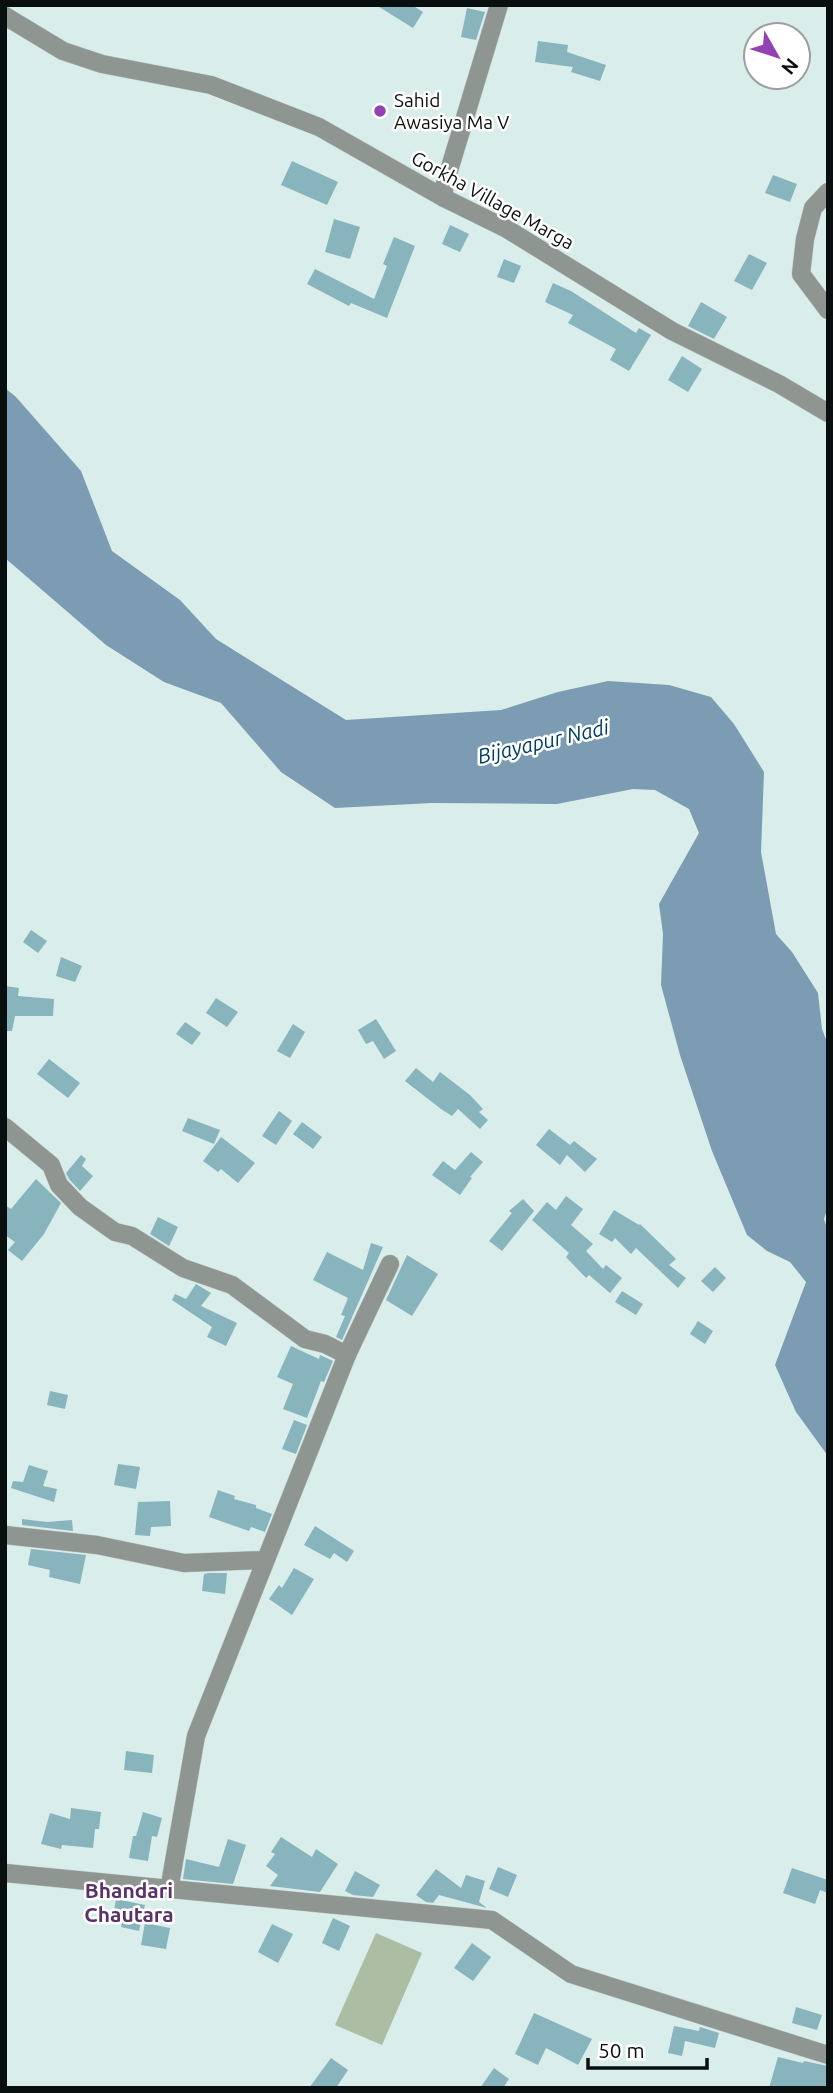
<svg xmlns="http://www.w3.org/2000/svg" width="833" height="2093" font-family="Ubuntu,sans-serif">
<rect width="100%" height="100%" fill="#d9edea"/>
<polygon fill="#adbda4" points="376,1933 422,1953 382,2045 335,2025"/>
<polygon fill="#7b9cb2" points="5,388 16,397 81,471 112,551 180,600 216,639 346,720 501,710 558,692 608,681 669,685 711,697 734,724 764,772 761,852 776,934 792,952 818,993 822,1029 828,1045 828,1207 824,1219 828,1231 828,1456 796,1412 775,1365 806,1282 790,1262 767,1251 747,1235 712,1151 680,1055 661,985 663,934 659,904 699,833 689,809 655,790 633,789 557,804 432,803 335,808 281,772 221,703 164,682 106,645 5,558"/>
<g fill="#88b4bd">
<polygon points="376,5 412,5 423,12 413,28"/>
<polygon points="467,8 485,12 476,40 461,37"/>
<polygon points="538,41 568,45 567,52 606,65 600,81 571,72 573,67 535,62"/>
<polygon points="292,161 338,182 327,205 281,185"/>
<polygon points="773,175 797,184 790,202 765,193"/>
<polygon points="334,219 360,227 350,259 325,252"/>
<polygon points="450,225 469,234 460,252 442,244"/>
<polygon points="394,237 415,246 387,318 351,303 349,306 307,284 315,269 374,299 387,266 383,264"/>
<polygon points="749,254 767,263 752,290 734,281"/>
<polygon points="504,259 521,266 514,283 497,277"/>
<polygon points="553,283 571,291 636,333 639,328 651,335 629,371 610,360 616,349 568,323 573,315 545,302"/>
<polygon points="701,302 727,317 714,339 688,326"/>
<polygon points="682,356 702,369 688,392 668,380"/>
<polygon points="31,930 47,941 38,953 23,942"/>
<polygon points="61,957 82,966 75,982 56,976"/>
<polygon points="5,986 19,988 18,996 54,999 53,1016 15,1016 12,1031 5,1031"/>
<polygon points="216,998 238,1012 227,1027 206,1013"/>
<polygon points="376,1019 396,1051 384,1059 373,1041 366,1044 358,1030"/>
<polygon points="185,1022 201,1033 192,1045 176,1034"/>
<polygon points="293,1024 305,1032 290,1058 277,1051"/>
<polygon points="49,1059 80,1083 68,1098 37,1074"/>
<polygon points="416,1068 433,1082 440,1072 470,1095 483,1109 479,1112 488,1120 480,1129 458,1109 452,1116 441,1109 405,1081"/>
<polygon points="279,1111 292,1121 276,1145 262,1136"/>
<polygon points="188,1118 220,1130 214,1144 182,1131"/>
<polygon points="302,1122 322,1137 313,1149 293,1134"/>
<polygon points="549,1129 570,1145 574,1141 597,1159 585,1172 567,1155 560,1165 536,1145"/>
<polygon points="221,1137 255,1163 238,1183 221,1169 218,1172 203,1161"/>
<polygon points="471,1152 483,1162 470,1177 472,1178 460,1195 432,1175 443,1161 455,1170"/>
<polygon points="81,1155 86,1159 82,1166 93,1176 80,1191 69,1179 66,1173"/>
<polygon points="36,1179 61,1203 44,1234 22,1261 8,1250 15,1242 5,1235 5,1205 11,1209"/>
<polygon points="566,1196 583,1209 571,1225 593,1244 586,1251 603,1269 606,1265 622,1278 610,1293 589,1275 586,1278 566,1257 569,1253 532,1220 547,1202 556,1210"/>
<polygon points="523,1199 534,1211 502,1251 489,1241 512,1213 509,1211"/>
<polygon points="614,1210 639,1225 640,1224 676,1259 669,1265 686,1278 678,1288 636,1248 631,1254 615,1238 612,1242 599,1234"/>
<polygon points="158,1217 178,1227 169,1246 150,1234"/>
<polygon points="371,1243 383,1247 342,1340 336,1337 345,1316 341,1315 348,1298 313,1280 327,1252 363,1270"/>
<polygon points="407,1255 438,1274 412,1316 386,1300"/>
<polygon points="715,1267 726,1278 713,1292 701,1281"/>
<polygon points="196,1284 211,1293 201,1306 237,1323 226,1346 207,1337 212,1327 172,1300 175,1294 186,1299"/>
<polygon points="622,1291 643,1304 636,1315 615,1302"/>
<polygon points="698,1321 713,1331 705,1344 690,1334"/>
<polygon points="291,1346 319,1359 320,1355 333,1361 324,1382 321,1381 307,1418 283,1409 293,1384 277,1377"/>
<polygon points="50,1391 68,1395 65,1409 47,1405"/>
<polygon points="294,1420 307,1425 296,1454 282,1449"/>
<polygon points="118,1464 140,1467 136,1489 114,1485"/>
<polygon points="29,1465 48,1471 43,1486 57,1489 54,1502 11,1488 13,1481 23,1482"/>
<polygon points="218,1490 235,1496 234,1499 256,1505 256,1508 272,1514 265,1532 251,1527 249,1531 209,1517"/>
<polygon points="170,1501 171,1526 151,1527 150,1536 135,1535 138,1502"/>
<polygon points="22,1519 47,1522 72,1520 73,1531 22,1525"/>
<polygon points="315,1526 354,1551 347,1562 334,1553 330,1559 304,1545"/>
<polygon points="31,1549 86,1555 80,1584 49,1577 50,1570 28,1565"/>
<polygon points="294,1568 314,1579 292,1615 269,1599 279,1585 282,1588"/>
<polygon points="209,1573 227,1573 225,1594 202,1591 204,1574"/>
<polygon points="126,1751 154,1755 152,1773 124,1770"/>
<polygon points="71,1808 101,1812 99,1829 95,1829 93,1848 62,1845 61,1849 41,1844 50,1813 70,1819"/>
<polygon points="143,1812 162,1818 157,1837 152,1836 148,1861 129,1858 133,1836 136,1836"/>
<polygon points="281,1837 312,1857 316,1849 338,1864 320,1892 270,1886 278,1875 266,1866 275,1854 271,1852"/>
<polygon points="228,1839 246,1845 233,1884 183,1879 186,1859 219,1867"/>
<polygon points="498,1867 517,1875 508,1897 489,1889"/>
<polygon points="792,1868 828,1880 828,1893 820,1890 815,1904 783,1893"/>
<polygon points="436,1869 461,1888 466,1875 485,1881 479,1902 487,1908 439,1895 433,1903 426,1902 416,1895"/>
<polygon points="355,1871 380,1885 373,1897 353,1895 345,1891"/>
<polygon points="116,1899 145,1905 139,1931 121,1927 123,1918 113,1916"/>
<polygon points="333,1918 350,1926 339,1951 322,1943"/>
<polygon points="145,1923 170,1928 166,1949 141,1945"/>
<polygon points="272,1924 293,1934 278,1963 258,1952"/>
<polygon points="472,1943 491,1957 473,1981 454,1968"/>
<polygon points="796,2007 822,2015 817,2030 792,2023"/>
<polygon points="534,2013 592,2039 578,2065 546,2048 538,2065 515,2054"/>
<polygon points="674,2026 699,2031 700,2027 719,2033 715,2048 685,2041 682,2056 668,2053"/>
<polygon points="778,2057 803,2063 804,2061 828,2066 828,2088 769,2088"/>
<polygon points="331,2058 348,2070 336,2088 309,2088"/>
<polygon points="494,2068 509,2079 503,2088 480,2088"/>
</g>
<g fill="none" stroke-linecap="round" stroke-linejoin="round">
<defs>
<g id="street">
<polyline points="5,16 63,51 102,64 211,85 319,127 444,198 507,229 672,331 779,384 828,413"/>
<polyline points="828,192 813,208 805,239 801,274 828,310"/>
<polyline points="444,198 444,187 499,5"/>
<polyline points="5,1127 51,1165 59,1185 80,1207 115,1232 132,1236 183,1268 232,1285 305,1339 325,1344 347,1355"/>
<polyline points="5,1535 97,1545 184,1563 265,1560"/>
<polyline points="5,1873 492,1920 571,1974 828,2055"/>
<polyline points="169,1890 196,1736 347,1355 390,1264"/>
</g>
</defs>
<use href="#street" stroke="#b8c9c7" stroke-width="19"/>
<use href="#street" stroke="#8f9591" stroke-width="18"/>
</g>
<circle fill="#9242b2" stroke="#fff" stroke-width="2.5" cx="380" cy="111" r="7"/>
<g text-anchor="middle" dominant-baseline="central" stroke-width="5" stroke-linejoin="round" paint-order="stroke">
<g font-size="19" fill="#090f0e" stroke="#fff" text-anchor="start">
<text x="394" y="100">Sahid<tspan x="394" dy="22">Awasiya Ma V</tspan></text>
</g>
<g font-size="19" fill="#090f0e" stroke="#fff">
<text transform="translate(493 200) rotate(29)">Gorkha Village Marga</text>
</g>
<g font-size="21" font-style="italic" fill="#00405f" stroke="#fff">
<text transform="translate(543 741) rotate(-13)">Bijayapur Nadi</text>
</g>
<g font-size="21" font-weight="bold" fill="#593269" stroke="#fff">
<text x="129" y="1890">Bhandari<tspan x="129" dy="24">Chautara</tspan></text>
</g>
</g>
<rect width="833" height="2093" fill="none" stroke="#090f0e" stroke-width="14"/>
<g transform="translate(777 56) rotate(129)"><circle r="33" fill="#ffffff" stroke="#9d9f9f" stroke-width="2"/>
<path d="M0-5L12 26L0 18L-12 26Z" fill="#9242b2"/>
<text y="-10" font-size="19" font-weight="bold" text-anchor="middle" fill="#090f0e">N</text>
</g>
<path d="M588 2058v10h119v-10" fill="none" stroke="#090f0e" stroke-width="3.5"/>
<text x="598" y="2058" font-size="21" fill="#090f0e" stroke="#ffffff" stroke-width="5" paint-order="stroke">50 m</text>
</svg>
